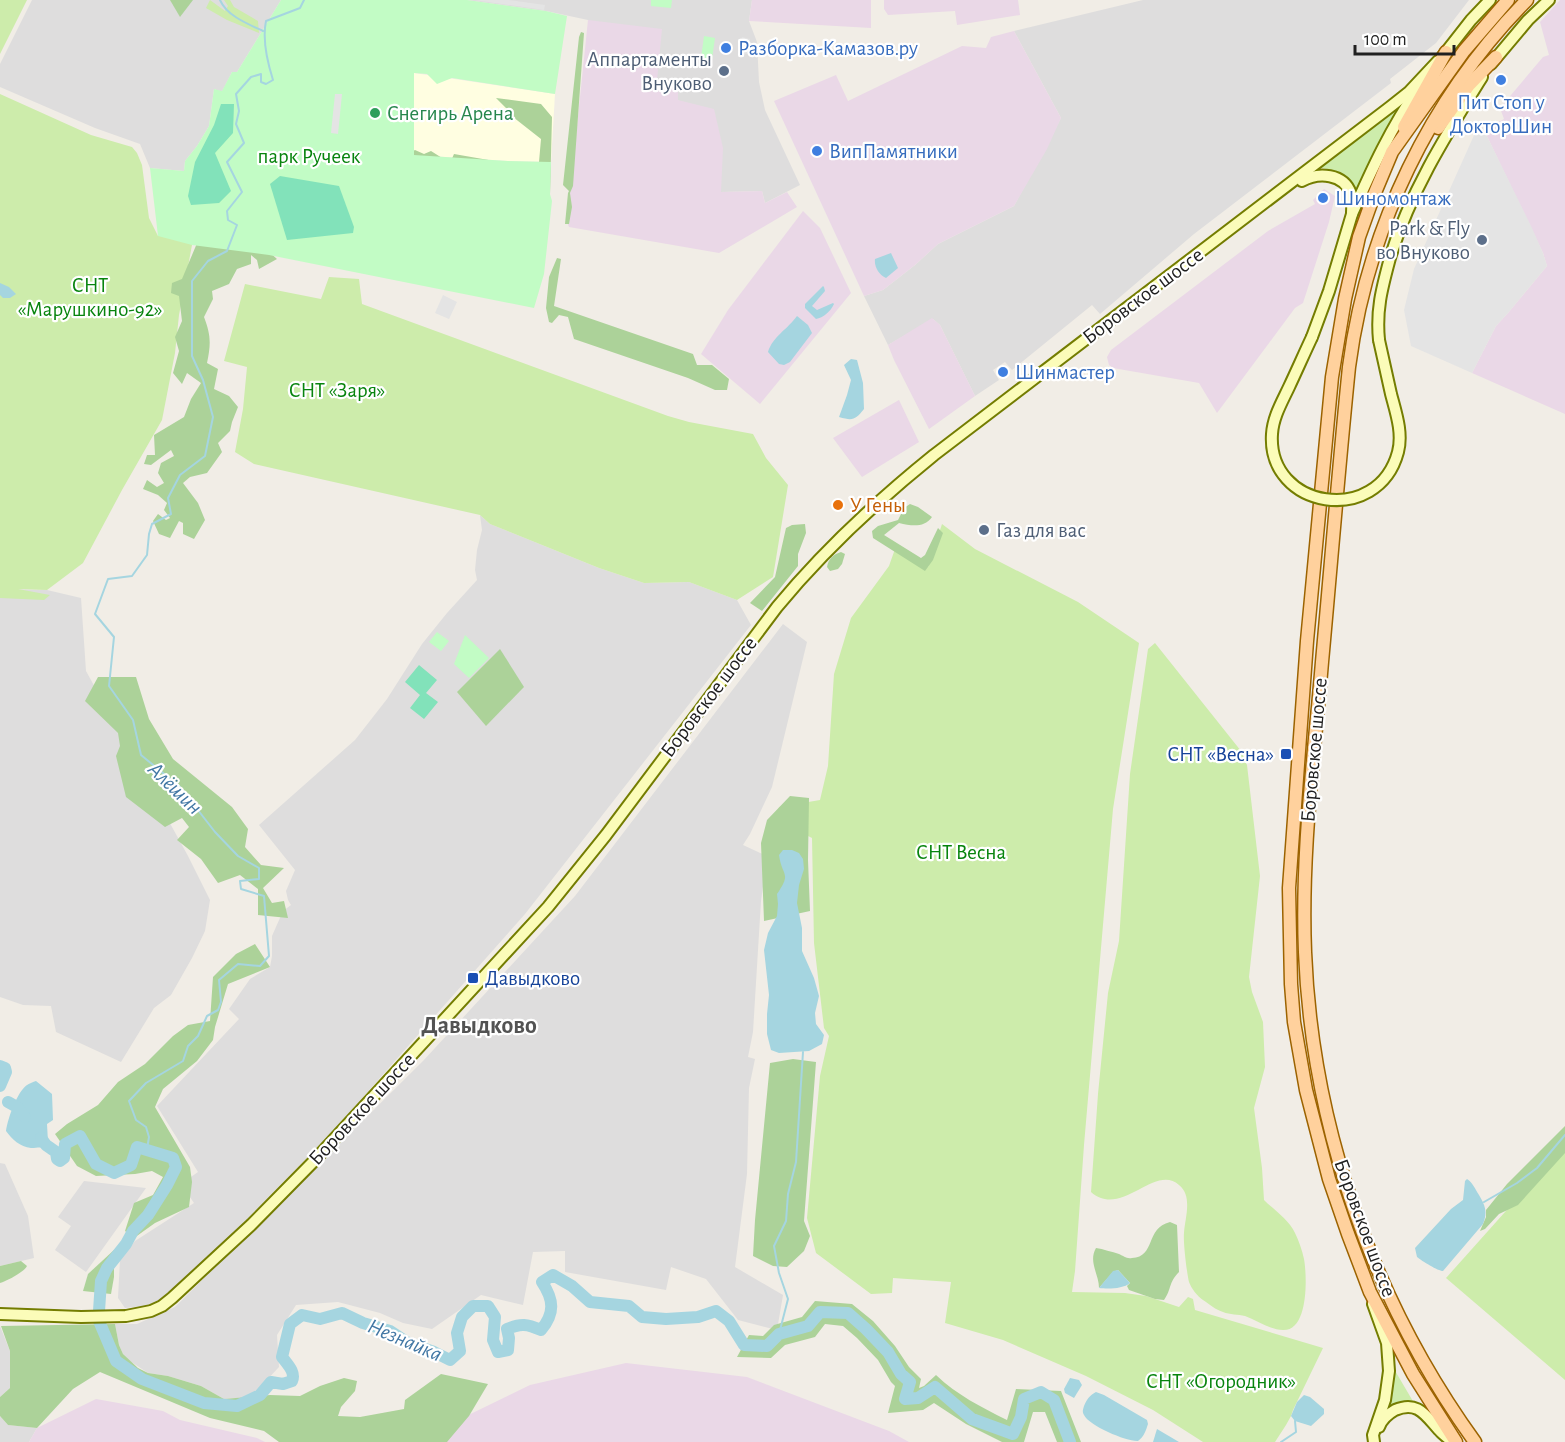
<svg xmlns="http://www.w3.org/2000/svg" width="1565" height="1442" font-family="'Alegreya Sans',sans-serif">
<rect width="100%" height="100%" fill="#f1ede6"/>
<g fill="#dedddd">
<polygon points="32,0 281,0 237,72 232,72 222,92 214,89 209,126 197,146 185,161 184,171 150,168 140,144 95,128 0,87 0,64"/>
<polygon points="467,0 752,0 749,21 757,42 759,82 765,110 800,185 765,203 762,191 721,192 678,100 588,20 546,11"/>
<polygon points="1143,0 1469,0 1436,43 1390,79 1391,83 1194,234 1100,314 1092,305 1012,370 1005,362 993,370 999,380 975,396 940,325 933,319 888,345 864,296 883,290 915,265 938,244 1014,206 1061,118 1014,31"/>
<polygon points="480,515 490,524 599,568 644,583 689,582 737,600 751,625 525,914 333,1131 180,1288 161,1304 125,1308 118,1298 120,1260 135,1241 194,1203 181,1184 198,1172 157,1106 239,1019 229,1009 250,979 270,967 272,956 272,936 283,911 291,905 288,900 286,891 295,870 259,825 355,740 387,699 422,644 447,613 477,580 475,570 477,550 482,530"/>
<polygon points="0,589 47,590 81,598 86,671 188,856 210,900 205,931 192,958 171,995 154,1008 121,1062 56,1032 51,1006 23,1005 0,997"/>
<polygon points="783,624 807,642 772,787 750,834 743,845 767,856 761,901 753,1032 748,1057 755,1059 749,1088 747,1174 735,1267 783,1295 777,1330 738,1320 706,1279 671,1267 666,1290 565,1272 565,1251 533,1252 523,1305 481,1295 432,1329 403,1323 380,1313 338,1302 296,1305 277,1335 279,1367 251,1397 224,1399 201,1386 168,1376 148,1373 130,1361 123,1354 119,1345 115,1324 137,1324 175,1307 423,1061 575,896"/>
<polygon points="0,1163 5,1164 28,1216 34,1258 0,1266"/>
<polygon points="84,1181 146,1188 86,1272 55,1250 71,1226 58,1217"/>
<polygon points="0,1326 10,1351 10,1388 0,1397"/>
<polygon points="0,1416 8,1425 37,1428 29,1442 0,1442"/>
</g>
<g fill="#ead8e7">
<polygon points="752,0 871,0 871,28 749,21"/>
<polygon points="884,0 1018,0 1020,15 957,25 955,11 888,15 884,9"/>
<polygon points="1560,0 1565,0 1565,414 1472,373 1496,326 1508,313 1547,266 1543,253 1484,130 1504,119 1500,108 1543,57 1549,55 1540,22"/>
<polygon points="588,20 662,29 657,81 678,88 678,100 714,109 723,148 721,192 762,191 765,203 787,192 797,207 719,253 569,227 567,222"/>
<polygon points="1014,31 1061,118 1047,149 1014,206 938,244 915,265 883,290 864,296 774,101 836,75 848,101 962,46 986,48 991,37"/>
<polygon points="1324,189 1335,196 1329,222 1303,303 1295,308 1217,413 1199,383 1113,368 1109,365 1107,357 1111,350 1268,231 1315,204 1313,200"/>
<polygon points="803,211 820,228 851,293 760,404 701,354 728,310"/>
<polygon points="932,318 940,325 975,396 929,429 894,360 888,345"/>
<polygon points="899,400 919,442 862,477 833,438"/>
<polygon points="626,1363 747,1377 889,1431 909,1442 409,1442 448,1425 530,1385"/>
<polygon points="96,1399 163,1411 180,1420 257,1438 265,1442 29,1442 37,1428"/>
</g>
<polygon fill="#fffee1" points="414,73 555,94 551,162 508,161 414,155"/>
<g fill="#cdecab">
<polygon points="0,0 27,0 0,54"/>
<polygon points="210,0 225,11 228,6 224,0 230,0 234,7 258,21 259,33 227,20 206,8"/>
<polygon points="0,94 91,135 132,147 137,153 142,165 149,218 158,236 192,233 192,245 179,315 175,353 162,420 122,490 83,563 47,590 18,589 50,595 44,600 0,598"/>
<path d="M 1399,105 L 1356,190 C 1346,174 1336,168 1316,168 Z"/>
<polygon points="329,277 359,279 362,304 668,416 689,422 753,434 766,458 788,485 773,577 737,600 689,582 644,583 599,568 490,524 480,515 254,464 235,452 243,409 247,367 224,361 245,284 321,299"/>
<polygon points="942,524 975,549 1078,602 1139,643 1113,809 1084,1145 1075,1271 1072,1292 1125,1293 1146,1296 1179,1307 1188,1297 1193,1299 1195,1310 1323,1348 1293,1410 1291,1416 1286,1425 1275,1442 1203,1442 1153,1410 1086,1376 1003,1340 945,1323 951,1282 893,1278 892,1293 871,1294 816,1253 807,1218 820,1076 829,1036 824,1028 814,943 812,838 776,820 779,807 820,800 828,766 834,674 851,618 889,566 895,549 928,567"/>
<path d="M 1155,643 L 1241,751 L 1247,765 L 1260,876 L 1249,977 L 1252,992 L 1263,1022 L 1265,1067 L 1254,1108 L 1262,1168 L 1264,1200 C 1274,1210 1289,1220 1295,1233 C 1299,1241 1302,1250 1304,1259 C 1307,1275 1309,1331 1283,1330 C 1270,1330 1257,1320 1245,1316 C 1238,1314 1230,1315 1223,1312 C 1216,1310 1209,1304 1203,1300 C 1198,1297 1191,1288 1189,1282 C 1187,1274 1183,1242 1184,1233 C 1185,1218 1193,1196 1179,1185 C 1155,1163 1121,1219 1091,1192 L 1098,1094 L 1108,993 L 1119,941 L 1130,774 L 1148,649 Z"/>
<polygon points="1565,1145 1565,1380 1446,1278"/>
<polygon points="1394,1369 1414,1403 1387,1409 1391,1398"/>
</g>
<g fill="#acd299">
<polygon points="170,0 193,0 180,17"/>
<polygon points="581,32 584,33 573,186 570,193 572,207 569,224 565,224 568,193 569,191 563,185 579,37"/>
<polygon points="496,98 541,104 552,117 550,194 396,161 415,150 424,154 431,151 450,163 454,154 511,164 539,162 541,139 513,117 509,111"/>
<path d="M 200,236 L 267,250 L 277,259 L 259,269 L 257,260 L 251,255 L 251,264 L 237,269 L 229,284 L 212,291 L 213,299 L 204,317 C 211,335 211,344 207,363 L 218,369 L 214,389 L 229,396 L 238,407 L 232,422 L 230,431 L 218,443 L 222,452 L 207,473 L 190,477 L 183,483 L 198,503 L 205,520 L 194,539 L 183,534 L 183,523 L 179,521 L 170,538 L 159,534 L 153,521 L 158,514 L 166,520 L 170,518 L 164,510 L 167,503 L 158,495 L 143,489 L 147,480 L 157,487 L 164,483 L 158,473 L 161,463 L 174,456 L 171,450 L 151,465 L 144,464 L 147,455 L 155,455 L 154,435 L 184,417 L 191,399 L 201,383 L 187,373 L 182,384 L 173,373 L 179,351 L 175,337 L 182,321 L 179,296 L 171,293 L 172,283 L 182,279 Z"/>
<polygon points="557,258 561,259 554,306 693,354 697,365 712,365 729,379 727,390 715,390 688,378 574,339 568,317 559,315 552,323 549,322 546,308 549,277"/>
<path d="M 910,504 L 918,507 L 932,517 C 924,528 912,526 899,523 L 884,535 L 921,558 L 925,555 L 938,528 L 943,533 L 933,560 L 925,571 L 873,538 L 872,531 L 878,526 L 898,520 L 904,508 Z"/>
<polygon points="805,524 806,533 798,554 798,566 762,611 750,603 775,577 786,528 792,525"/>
<path d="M 841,552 L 845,554 L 842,564 L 838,569 L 830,571 L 827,567 C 828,559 834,554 841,552 Z"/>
<polygon points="500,649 524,687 486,726 457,692"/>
<polygon points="98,677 136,677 149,719 173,759 232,807 248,829 245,847 261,865 284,868 263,888 272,903 284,901 288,918 258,915 258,889 240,875 218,883 201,859 177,840 189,827 182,818 165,827 126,797 116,756 120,746 118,733 85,701"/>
<polygon points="790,796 809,798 808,860 810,911 764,921 761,843 767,820"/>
<polygon points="255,944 270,967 228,984 215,1027 213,1040 197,1061 163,1089 155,1107 190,1167 192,1182 189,1207 155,1223 134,1238 125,1231 134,1203 153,1195 163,1177 152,1171 135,1174 96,1176 77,1166 55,1134 67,1124 98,1105 118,1082 145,1064 173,1036 188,1025 210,1021 213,977 236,954"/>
<polygon points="793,1059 816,1062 804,1221 810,1236 804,1251 787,1267 773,1266 753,1256 755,1220 770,1063"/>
<polygon points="1565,1126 1565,1153 1518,1205 1499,1214 1485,1229 1480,1231 1486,1217 1486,1210 1507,1184"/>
<path d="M 1170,1222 L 1177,1225 L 1179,1272 C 1168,1283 1172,1289 1164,1300 L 1155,1299 L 1129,1290 L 1127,1286 L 1130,1283 L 1118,1270 L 1113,1272 L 1099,1288 C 1099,1274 1088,1262 1096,1248 C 1103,1249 1112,1252 1119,1254 C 1124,1256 1126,1259 1132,1258 C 1156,1257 1145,1228 1170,1222 Z"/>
<polygon points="114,1250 114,1277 111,1294 83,1291 88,1274"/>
<path d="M 21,1261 L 27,1266 C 24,1272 7,1281 0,1283 L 0,1266 Z"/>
<path d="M 815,1301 L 852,1304 L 873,1321 L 895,1346 L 909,1367 L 921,1379 L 919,1388 L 924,1386 L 936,1375 C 957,1395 981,1407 1007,1420 L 1016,1389 L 1061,1391 L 1081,1442 L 1057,1442 L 1045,1412 L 1033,1412 L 1024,1442 L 1002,1442 L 966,1424 L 934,1403 L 923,1410 L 888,1413 L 895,1386 L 891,1382 L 878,1360 L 857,1338 L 843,1326 L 825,1324 L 815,1337 L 785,1345 L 771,1358 L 737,1357 L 749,1335 L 763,1336 L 774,1325 L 802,1317 Z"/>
<polygon points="115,1324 119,1345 123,1354 138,1368 148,1373 168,1376 201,1386 224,1399 270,1395 300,1396 320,1386 344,1378 357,1381 355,1391 341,1407 338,1416 360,1417 404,1409 405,1400 441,1374 488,1384 469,1416 447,1442 279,1442 264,1431 210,1418 100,1372 73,1389 37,1428 8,1425 0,1416 0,1397 10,1388 10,1351 1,1326"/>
</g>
<g fill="#c2fcc5">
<polygon points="281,0 467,0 546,11 567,16 555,94 452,78 437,84 427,74 414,73 414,155 508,161 551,162 550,194 552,201 544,274 534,308 269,255 192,245 158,236 150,168 184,171 185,161 197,146 209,126 214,89 222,91 232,72 237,72"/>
<polygon points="651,0 672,0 671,8 651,6"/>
<polygon points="704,36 715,38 712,59 701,58"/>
<polygon points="437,632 449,641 441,651 429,642"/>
<polygon points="465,635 489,658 469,678 454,664"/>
</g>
<g fill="#82e2ba">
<polygon points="221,104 234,104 233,133 215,153 231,191 219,203 191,205 188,196 195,162 214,125"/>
<polygon points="280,176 339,186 354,227 353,233 287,240 270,184"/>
<polygon points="419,665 437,680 426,693 438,702 424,719 410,708 420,695 405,682"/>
</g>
<g fill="#e4e4e4">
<polygon points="474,0 509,0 545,5 544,10"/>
<polygon points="742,37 750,39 747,54 739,53"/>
<polygon points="335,94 342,94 338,134 331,133"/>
<polygon points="1480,122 1532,228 1543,253 1547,266 1508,313 1496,326 1472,373 1411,346 1404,310 1414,269"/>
<polygon points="443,295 457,302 449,319 435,313"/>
</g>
<g fill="#a5d5e0">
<path d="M 891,253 L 898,268 L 886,278 C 879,275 874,267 875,259 Z"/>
<polygon points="0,283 9,287 16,294 10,298 3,298 0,295"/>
<path d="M 823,286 L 824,287 L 825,291 L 812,306 L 817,310 L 833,303 L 834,304 C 831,311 823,318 816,319 L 805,308 L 805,304 Z"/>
<path d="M 797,316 L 808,325 L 812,333 L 790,362 L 784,365 L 779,364 L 768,352 C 773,336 788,329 797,316 Z"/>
<path d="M 851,359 L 857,360 L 863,383 L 864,409 C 855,420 853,421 839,417 L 847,395 L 851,380 L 844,365 Z"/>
<path d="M 783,850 L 792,850 L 799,853 L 803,859 L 804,869 L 799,885 L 797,903 L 802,928 L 802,951 L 814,978 L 819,996 L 815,1013 L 816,1024 L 824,1035 L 822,1044 L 809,1051 L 779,1053 L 771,1050 L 767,1034 L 767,1014 L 769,995 L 764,950 L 768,933 L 777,916 L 778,904 L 777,894 C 792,872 782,877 779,855 Z"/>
<path d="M 36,1081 L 52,1094 L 53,1120 L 47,1124 L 48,1142 L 56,1152 L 48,1153 C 42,1145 40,1148 31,1148 C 20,1147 12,1139 6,1131 C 8,1118 17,1092 27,1085 C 30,1083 33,1082 36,1081 Z"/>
<path d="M 1467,1179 C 1473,1183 1475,1189 1479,1195 C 1485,1205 1488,1212 1483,1224 L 1443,1271 C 1438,1271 1422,1261 1417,1257 L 1415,1248 L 1451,1209 L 1463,1200 L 1465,1181 Z"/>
<path d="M 1118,1270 L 1130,1283 C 1123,1289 1108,1289 1099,1288 L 1113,1271 Z"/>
<polygon points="1070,1378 1079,1380 1082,1385 1074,1398 1065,1393 1064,1389"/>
<path d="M 1096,1392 L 1104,1395 L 1147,1420 L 1148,1424 C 1146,1430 1144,1437 1138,1441 C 1128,1442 1089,1426 1084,1415 C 1082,1411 1083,1410 1084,1406 C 1087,1399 1090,1395 1096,1392 Z"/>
<polygon points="1304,1395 1310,1397 1324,1409 1324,1414 1311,1426 1295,1421 1291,1416 1297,1402"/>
<polygon points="1157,1429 1179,1442 1153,1442"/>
</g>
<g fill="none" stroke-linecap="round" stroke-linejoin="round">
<g stroke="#a5d5e0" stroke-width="2">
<path d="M 220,0 C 227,16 248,24 263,31"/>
<path d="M 147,1149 L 149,1137 L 146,1127 L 136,1120 L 129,1101 L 146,1083 L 183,1061 L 188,1046 L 198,1036 L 207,1016 L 218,1010 L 221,1002 L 219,980 L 238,964 L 260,966 L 269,956 L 264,896 L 241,889 L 240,881 L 259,879 L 259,868 L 238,856 L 215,832 L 180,787 L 141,755 L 133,720 L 109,686 L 114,637 L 95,614 L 108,579 L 132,576 L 147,555 L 149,534 L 152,524 L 171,514 L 168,498 L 180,475 L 205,456 L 213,417 L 203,380 L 192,356 L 192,281 L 208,261 L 227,251 L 237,225 L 228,220 L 227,211 L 242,192 L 227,162 L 244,143 L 236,124 L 239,111 L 236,94 L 251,77 L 261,74 L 261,82 L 266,84 L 273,80 C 267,61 262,40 266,21 L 300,8 L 304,0"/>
<polyline points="1484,1202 1517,1183 1537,1168 1565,1135"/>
<polyline points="779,1334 788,1299 779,1273 774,1246 786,1221 788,1194 796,1162 803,1052"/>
<polyline points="1281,1442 1296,1432 1295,1421"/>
</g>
<g stroke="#a5d5e0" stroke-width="12">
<polyline points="0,1066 5,1068 6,1072 0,1086"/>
<polyline points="8,1102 17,1107 25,1117"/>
<polyline points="41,1138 46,1145 56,1152 57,1159 60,1161 64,1158 65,1144 80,1136 96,1164 114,1173 131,1165 137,1147 173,1158 176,1167 167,1185 148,1215 133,1231 126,1244 107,1268 101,1281 99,1311"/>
<path d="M 99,1321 L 116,1361 L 142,1379 L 204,1403 L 237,1406 L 260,1395 L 271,1382 L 283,1384 L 292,1381 C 296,1372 287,1364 282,1357 L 290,1324 L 302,1315 L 320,1319 L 342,1313 L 363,1323 L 390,1331 L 408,1343 L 434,1352 L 450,1360 L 460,1351 L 457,1333 L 462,1317 L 473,1306 L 488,1306 L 495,1317 L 493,1340 L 498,1352 L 508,1350 L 509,1338 L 507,1329 C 521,1323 527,1324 541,1330 C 555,1313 554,1300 542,1282 L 553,1275 L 572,1286 L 590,1302 L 629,1306 L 642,1317 L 666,1319 L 698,1317 L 716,1311 L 729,1321 L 744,1345 L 767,1346 L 779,1334 L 808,1326 L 820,1312 L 848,1313 L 866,1329 L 888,1352 L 901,1374 L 910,1382 L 905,1399 L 918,1398 L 935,1387 L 972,1419 L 1013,1434 L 1021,1417 L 1024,1399 L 1041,1392 L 1054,1400 L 1070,1442"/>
</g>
<defs>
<g id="secondary">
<polyline points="1442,57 1471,20 1490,0"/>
<polyline points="1491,64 1528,20 1549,0"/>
<path d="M 1302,181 C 1318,172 1344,173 1351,194 C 1353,201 1352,207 1352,214 L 1329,291 L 1312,337"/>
<path d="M 1352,214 C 1371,171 1391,127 1418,89"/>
<path d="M 1379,340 C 1376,309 1382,288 1390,258 C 1410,192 1446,135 1482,77"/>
<polyline points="1373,1304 1387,1343 1389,1371 1385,1400 1373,1435 1374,1442"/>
<path d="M 0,1314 L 81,1317 L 126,1316 L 151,1311 L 162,1306 L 172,1298 L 251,1225 L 313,1162 L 548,907 L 606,835 L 777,607 C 824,550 877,501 934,455 L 1390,107 L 1409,92 L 1438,61"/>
<path d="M 1379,1427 C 1382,1419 1388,1414 1395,1410 C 1418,1400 1426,1416 1439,1430 C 1443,1435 1448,1438 1453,1442"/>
</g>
<g id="primary">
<polyline points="1404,127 1446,52"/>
<polyline points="1438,128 1469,85 1496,57"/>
<polyline points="1456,1442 1413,1374 1370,1292 1348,1234 1329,1179 1306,1090 1294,1022 1291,984 1289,888 1307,641 1332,377 1345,299 1359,237 1374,195 1392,152 1464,51 1508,0"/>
<path d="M 1475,1442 C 1373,1301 1312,1127 1305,952 C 1301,855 1314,758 1322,662 C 1331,564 1339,465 1349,367 C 1367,229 1430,98 1527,0"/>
</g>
</defs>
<use href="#secondary" stroke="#747d01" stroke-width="14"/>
<use href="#primary" stroke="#9c6300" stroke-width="15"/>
<use href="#secondary" stroke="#fbfcb9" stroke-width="10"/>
<use href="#primary" stroke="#ffd19d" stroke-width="12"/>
<defs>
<path id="secondary-bridge" d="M 1312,337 C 1304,354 1297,370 1289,387 C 1282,402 1273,417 1272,434 C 1267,509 1378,527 1398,452 C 1403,433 1396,413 1391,394 C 1387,376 1383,358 1379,340"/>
</defs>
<use href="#secondary-bridge" stroke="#747d01" stroke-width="14" stroke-linecap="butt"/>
<use href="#secondary-bridge" stroke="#fbfcb9" stroke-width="10"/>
</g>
<g fill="#3f7fe0" stroke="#fff" stroke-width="2">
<circle cx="726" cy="48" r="6"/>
<circle cx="1501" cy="80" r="6"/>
<circle cx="817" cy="151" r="6"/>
<circle cx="1323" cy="198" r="6"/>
<circle cx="1003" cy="372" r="6"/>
</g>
<g fill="#5c6f8a" stroke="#fff" stroke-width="2">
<circle cx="724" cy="71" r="6"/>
<circle cx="1482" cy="240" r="6"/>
<circle cx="984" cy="530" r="6"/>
</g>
<circle fill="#2e9e5b" stroke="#fff" stroke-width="2" cx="375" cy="113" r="6"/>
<circle fill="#e8710a" stroke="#fff" stroke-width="2" cx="838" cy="505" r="6"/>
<g fill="#1a4fb4" stroke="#fff" stroke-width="2">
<rect x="1280" y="748" width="12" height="12" rx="3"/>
<rect x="467" y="972" width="12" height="12" rx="3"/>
</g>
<g text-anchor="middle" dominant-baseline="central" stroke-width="4.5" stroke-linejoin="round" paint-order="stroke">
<g font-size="21" fill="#366cbe" stroke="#fff" text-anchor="start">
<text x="738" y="48">Разборка-Камазов.ру</text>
<text x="1501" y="102" text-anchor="middle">Пит Стоп у<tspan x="1501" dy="24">ДокторШин</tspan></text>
<text x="829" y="151">ВипПамятники</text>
<text x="1335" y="198">Шиномонтаж</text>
<text x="1015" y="372">Шинмастер</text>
</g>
<g font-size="21" fill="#4e5e75" stroke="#fff" text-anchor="end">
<text x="712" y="59">Аппартаменты<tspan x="712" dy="24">Внуково</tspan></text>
<text x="1470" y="228">Park &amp; Fly<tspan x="1470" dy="24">во Внуково</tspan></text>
<text x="996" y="530" text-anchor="start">Газ для вас</text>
</g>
<g font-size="21" fill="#27864d" stroke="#fff" text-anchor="start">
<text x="387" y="113">Снегирь Арена</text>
</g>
<g font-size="21" fill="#08840e" stroke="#fff">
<text x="309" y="156">парк Ручеек</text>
<text x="90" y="285">СНТ<tspan x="90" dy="24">«Марушкино-92»</tspan></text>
<text x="337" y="390">СНТ «Заря»</text>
<text x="961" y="852">СНТ Весна</text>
<text x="1221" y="1381">СНТ «Огородник»</text>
</g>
<g font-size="21" fill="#202020" stroke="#fff">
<text transform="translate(1143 296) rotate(-37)">Боровское шоссе</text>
<text transform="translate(709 697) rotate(-53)">Боровское шоссе</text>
<text transform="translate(1314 750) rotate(-85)">Боровское шоссе</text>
<text transform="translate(362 1109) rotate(-47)">Боровское шоссе</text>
<text transform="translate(1365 1228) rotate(70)">Боровское шоссе</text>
</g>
<g font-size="21" fill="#c56008" stroke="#fff" text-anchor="start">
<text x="850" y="505">У Гены</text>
</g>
<g font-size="21" fill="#164399" stroke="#fff" text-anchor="end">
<text x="1274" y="754">СНТ «Весна»</text>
<text x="485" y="978" text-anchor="start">Давыдково</text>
</g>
<g font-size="22" font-style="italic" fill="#4277a4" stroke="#fff">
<text transform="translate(175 788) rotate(44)">Алёшин</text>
<text transform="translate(405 1340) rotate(23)">Незнайка</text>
</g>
<g font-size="24" font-weight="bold" fill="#535353" stroke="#fff">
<text x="479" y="1026">Давыдково</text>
</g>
</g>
<path d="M1355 45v9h99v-9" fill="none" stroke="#202020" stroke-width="3"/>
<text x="1364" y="45" font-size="18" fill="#202020" stroke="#ffffff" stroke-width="4.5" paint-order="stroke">100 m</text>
</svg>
